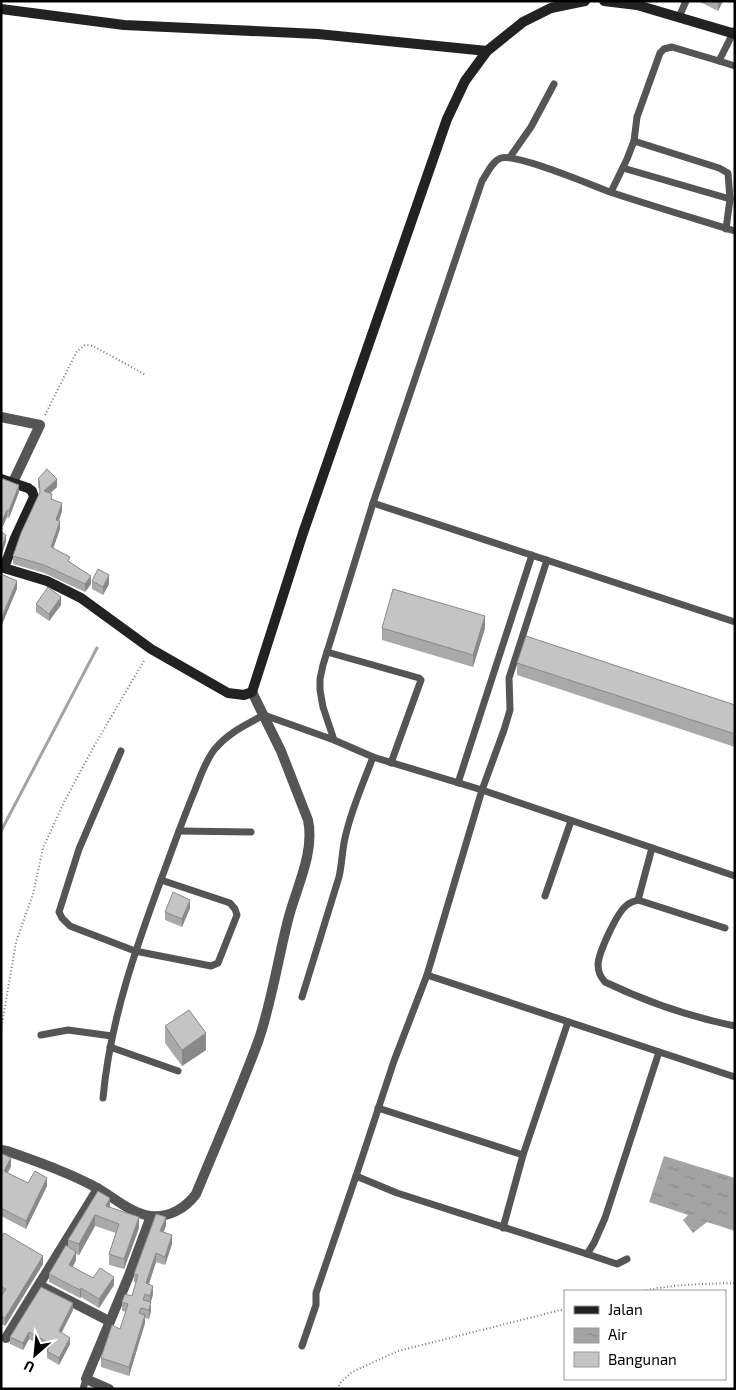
<svg xmlns="http://www.w3.org/2000/svg" width="736" height="1390" font-family="'Exo 2',sans-serif">
<defs>
<pattern id="water-ripples" width="26" height="14" patternUnits="userSpaceOnUse" patternTransform="scale(1.25)"><rect width="26" height="14" fill="#a3a3a3"/><path d="M2 4q2-2 4 0t4 0M15 11q2-2 4 0t4 0" fill="none" stroke="#8b8b8b"/></pattern>
</defs>
<rect width="100%" height="100%" fill="#fff"/>
<polygon fill="url(#water-ripples)" points="664,1156 735,1178 735,1231 707,1222 693,1233 683,1220 688,1215 649,1202"/>
<g fill="none" stroke-linecap="round" stroke-linejoin="round">
<polyline stroke="#a3a3a3" stroke-width="3" points="1,831 97,648"/>
<g stroke="#777" stroke-width="2" stroke-dasharray="1 2.5" stroke-linecap="butt">
<polyline points="45,415 77,351 85,345 93,346 146,375"/>
<polyline points="1,1030 16,942 33,894 43,848 64,802 93,748 145,659"/>
<path d="M 643,1291 C 673,1284 704,1284 735,1283"/>
<polyline points="337,1389 341,1382 352,1372 398,1351 565,1309"/>
</g>
<g stroke="#555" stroke-width="7">
<polyline points="679,17 686,1"/>
<polyline points="719,61 735,66"/>
<polyline points="634,141 719,168 728,173 730,199 726,229"/>
<polyline points="510,157 531,127 554,84"/>
<polyline points="623,168 730,199"/>
<polyline points="611,192 627,159 634,141 637,117 660,53 664,49 672,47 719,61 734,31"/>
<path d="M 735,231 C 693,218 652,206 610,192 C 591,185 516,153 501,158 C 492,161 487,174 482,181 L 373,503 L 323,665 L 320,679 L 320,690 L 323,707 L 334,740 L 373,757 L 482,790 L 735,876"/>
<polyline points="373,503 735,622"/>
<polyline points="547,560 509,678 510,710 504,730 482,790 427,975 735,1077"/>
<polyline points="327,652 419,678 421,680 391,763"/>
<polyline points="121,751 79,849 59,912 62,918 70,926 135,951 211,966 218,963 237,915 235,909 230,903 161,880"/>
<polyline points="458,783 532,555"/>
<polyline points="179,831 251,832"/>
<path d="M 652,848 L 638,900 C 635,901 630,902 627,905 C 617,912 599,952 598,964 C 598,972 600,976 605,982 C 647,1002 690,1017 735,1026"/>
<polyline points="545,896 571,821"/>
<polyline points="638,900 725,928"/>
<polyline points="427,975 394,1061 356,1176 397,1193 587,1254 594,1243 605,1218 659,1052"/>
<path d="M 302,997 L 339,877 C 342,864 342,851 345,838 C 351,810 363,784 373,757"/>
<polyline points="41,1035 68,1030 112,1036"/>
<polyline points="110,1047 178,1071"/>
<path d="M 103,1098 C 111,1010 143,929 173,847 C 180,828 187,809 195,790 C 200,777 205,762 214,750 C 228,733 245,725 264,715 L 334,740"/>
<polyline points="378,1108 523,1155"/>
<polyline points="503,1228 523,1155 568,1022"/>
<polyline points="587,1254 617,1264 627,1259"/>
<polyline points="302,1346 316,1305 316,1293 356,1176"/>
<polyline points="83,1389 86,1379"/>
</g>
<g stroke="#555" stroke-width="10">
<polyline points="1,417 40,425 13,482"/>
<path d="M 1,1150 L 7,1151 C 38,1162 70,1173 99,1189 C 116,1199 131,1213 150,1216 C 168,1218 185,1209 196,1194 C 217,1143 240,1091 259,1039 C 272,1000 278,959 288,920 C 296,888 315,853 308,820 L 281,751 L 252,692"/>
<polyline points="39,1285 109,1321"/>
<polyline points="6,1338 98,1189"/>
<polyline points="109,1389 86,1379 128,1278 151,1216"/>
</g>
<g stroke="#222" stroke-width="10">
<polyline points="604,1 637,5 735,34"/>
<polyline points="1,9 124,25 318,34 487,51"/>
<polyline points="1,479 28,488 32,491 34,497 15,538 4,568 47,581 81,598 151,649 228,693 244,695 252,692 303,533 447,119 465,81 487,51 523,22 551,8 585,1"/>
</g>
</g>
<g fill="#a9a9a9">
<polygon points="698,1 723,1 718,11"/>
<polygon points="1,478 19,492 9,518 7,517 3,526 1,527"/>
<polygon points="38,479 57,487 50,493 52,500 62,511 59,521 60,529 53,548 70,562 91,584 85,592 44,573 13,564 13,556 40,493 39,488 38,487"/>
<polygon points="92,581 109,584 103,595 92,589"/>
<polygon points="36,604 61,605 49,621 36,612"/>
<polygon points="382,628 485,628 473,667 382,640"/>
<polygon points="517,663 735,705 735,747 517,675"/>
<polygon points="190,908 182,927 165,920 165,912"/>
<polygon points="165,1026 206,1050 182,1066 165,1043"/>
<polygon points="1,1153 11,1166 8,1173 28,1183 47,1186 26,1229 1,1216"/>
<polygon points="98,1191 110,1207 139,1228 124,1269 109,1265 109,1254 116,1233 95,1226 79,1255 76,1254 76,1260 73,1267 93,1278 114,1285 99,1308 81,1297 80,1298 49,1282 49,1274 68,1246 68,1240"/>
<polygon points="166,1226 163,1232 172,1244 165,1265 156,1262 149,1284 153,1294 151,1302 151,1311 149,1319 145,1318 145,1323 129,1376 101,1367 101,1358 120,1329 126,1312 122,1311 122,1302 132,1296 136,1283 134,1282 134,1274"/>
<polygon points="1,1238 43,1264 5,1326 1,1324 1,1296 2,1295 1,1295"/>
<polygon points="73,1310 61,1333 70,1344 59,1365 47,1358 47,1351 48,1350 29,1339 23,1350 10,1344 10,1337"/>
</g>
<g fill="#898989">
<polygon points="719,1 723,1 718,11 718,3"/>
<polygon points="57,479 57,487 44,499 44,491"/>
<polygon points="19,485 19,492 9,518 9,511"/>
<polygon points="62,503 62,511 56,528 56,520"/>
<polygon points="7,510 7,517 3,526 3,519"/>
<polygon points="60,521 60,529 51,555 51,547"/>
<polygon points="6,535 6,542 2,554 2,547"/>
<polygon points="109,575 109,584 103,595 103,587"/>
<polygon points="91,576 91,584 85,592 85,584"/>
<polygon points="17,581 17,589 1,627 1,619"/>
<polygon points="61,597 61,605 49,621 49,614"/>
<polygon points="485,616 485,628 473,667 473,655"/>
<polygon points="190,900 190,908 182,927 182,919"/>
<polygon points="206,1033 206,1050 182,1066 182,1050"/>
<polygon points="11,1158 11,1166 4,1179 4,1171"/>
<polygon points="47,1178 47,1186 26,1229 26,1221"/>
<polygon points="110,1198 110,1208 106,1206"/>
<polygon points="95,1215 95,1226 79,1255 79,1244"/>
<polygon points="139,1217 139,1228 124,1269 124,1259"/>
<polygon points="166,1217 166,1226 160,1240 160,1231"/>
<polygon points="172,1235 172,1244 165,1265 165,1257"/>
<polygon points="76,1252 76,1260 69,1273 69,1265"/>
<polygon points="156,1253 156,1262 146,1292 146,1283"/>
<polygon points="43,1256 43,1264 5,1326 5,1318"/>
<polygon points="114,1277 114,1285 99,1308 99,1299"/>
<polygon points="153,1286 153,1294 150,1304 150,1296"/>
<polygon points="81,1288 81,1297 80,1298 80,1290"/>
<polygon points="151,1302 151,1311 149,1319 149,1310"/>
<polygon points="73,1303 73,1310 59,1338 59,1331"/>
<polygon points="145,1315 145,1323 129,1376 129,1367"/>
<polygon points="29,1332 29,1339 23,1350 23,1343"/>
<polygon points="70,1338 70,1344 59,1365 59,1358"/>
</g>
<g fill="#c4c4c4" stroke="#898989">
<polygon points="47,469 57,479 44,491 52,494 51,499 62,503 56,520 60,521 51,547 70,557 68,561 91,576 85,584 44,565 13,556 21,533 40,492 39,480 38,479"/>
<polygon points="1,478 19,485 9,511 7,510 3,519 1,519"/>
<polygon points="1,532 6,535 2,547 1,546"/>
<polygon points="98,569 109,575 103,587 92,581"/>
<polygon points="1,574 17,581 1,619"/>
<polygon points="48,587 61,597 49,614 36,604"/>
<polygon points="393,589 485,616 473,655 382,628"/>
<polygon points="526,636 735,705 735,734 517,663"/>
<polygon points="173,892 190,900 182,919 165,912"/>
<polygon points="189,1010 206,1033 182,1050 165,1026"/>
<polygon points="1,1153 11,1158 4,1171 28,1183 35,1171 47,1178 26,1221 1,1208"/>
<polygon points="98,1191 110,1198 106,1206 139,1217 124,1259 109,1254 119,1224 95,1215 79,1244 68,1240"/>
<polygon points="156,1214 166,1217 160,1231 172,1235 165,1257 156,1253 146,1283 153,1286 150,1296 145,1294 143,1300 151,1302 149,1310 141,1308 139,1313 145,1315 129,1367 101,1358 112,1325 120,1329 128,1304 122,1302 125,1294 132,1296 138,1275 134,1274"/>
<polygon points="4,1233 43,1256 5,1318 1,1316 1,1296 6,1289 1,1287 1,1238"/>
<polygon points="66,1245 76,1252 69,1265 93,1278 100,1268 114,1277 99,1299 81,1288 80,1290 49,1274"/>
<polygon points="41,1287 73,1303 59,1331 70,1338 59,1358 47,1351 51,1344 29,1332 23,1343 10,1337"/>
</g>
<rect width="736" height="1390" fill="none" stroke="#000000" stroke-width="5"/>
<rect x="564" y="1290" width="162" height="90" fill="#ffffff" stroke="#999999"/>
<rect x="574" y="1306" width="25" height="8" fill="#222222" stroke="#999999"/>
<text x="608" y="1315" font-size="15" fill="#000000">Jalan</text>
<rect x="574" y="1328" width="25" height="15" fill="url(#water-ripples)" stroke="#999999"/>
<text x="608" y="1340" font-size="15" fill="#000000">Air</text>
<rect x="574" y="1352" width="25" height="15" fill="#c4c4c4" stroke="#999999"/>
<text x="608" y="1365" font-size="15" fill="#000000">Bangunan</text>
<g transform="translate(35 1355) rotate(207)" stroke="#ffffff" stroke-width="4" paint-order="stroke">
<path d="M0-4L9 19L0 12L-9 19Z" fill="#000000"/>
<text y="-8" font-size="14" font-weight="bold" text-anchor="middle" fill="#000000">U</text>
</g>
</svg>
